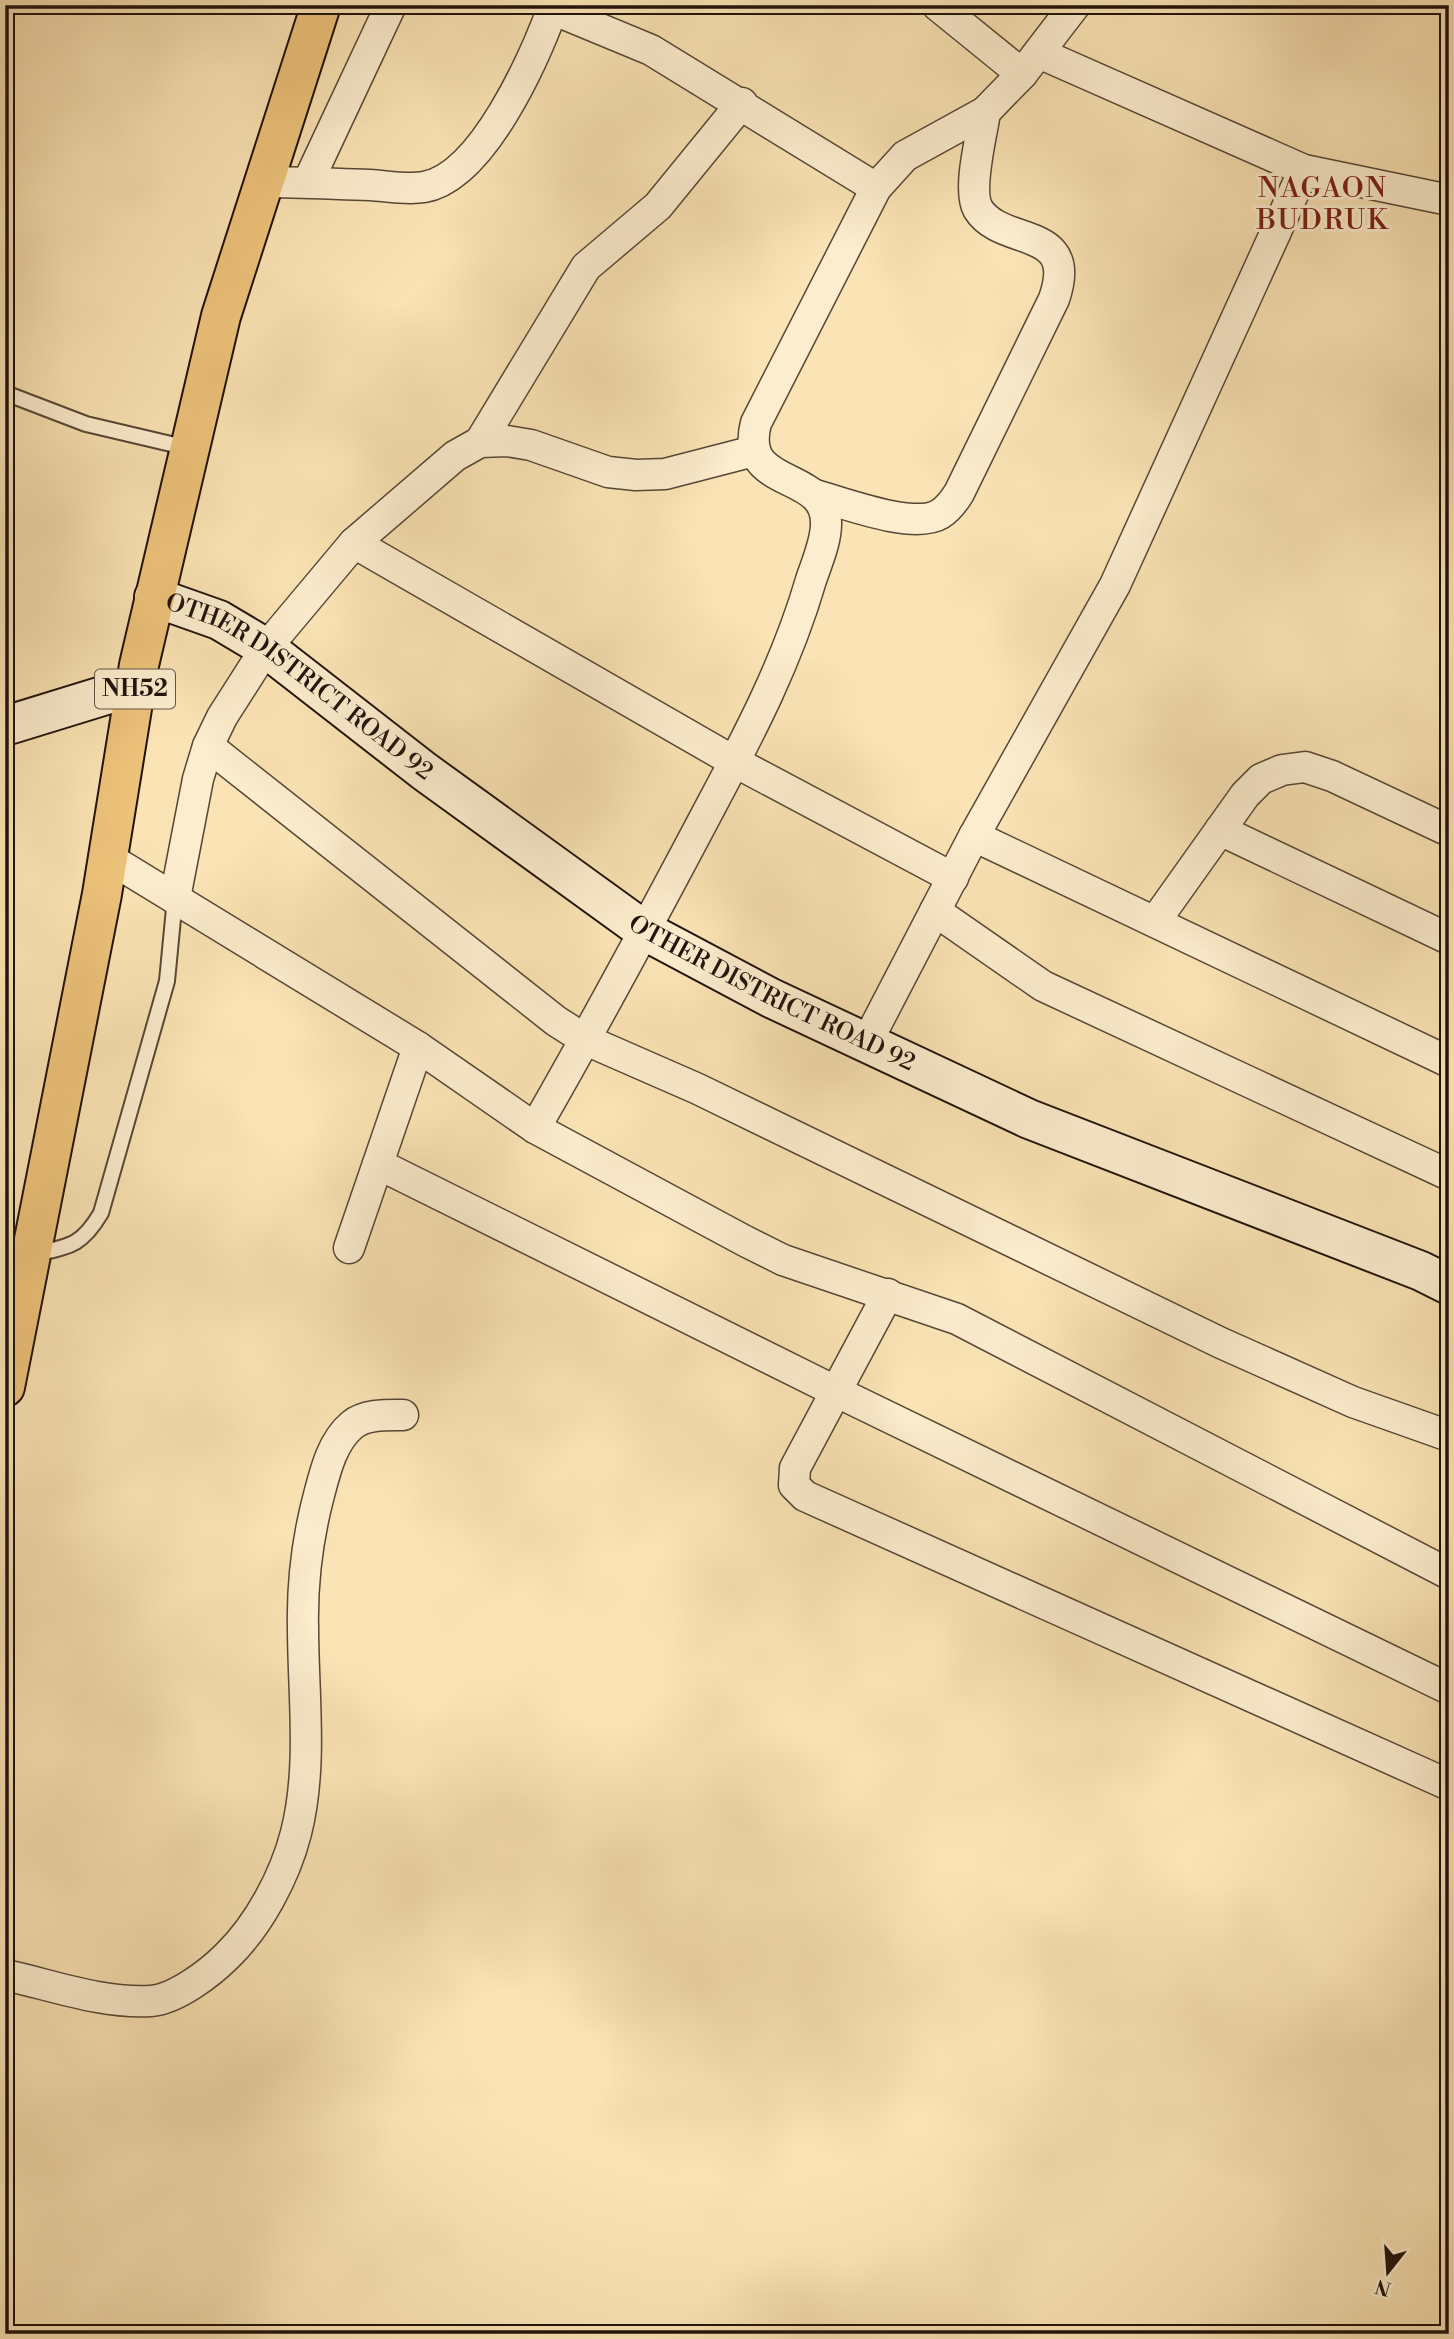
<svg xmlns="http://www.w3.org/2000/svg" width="1454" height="2339" font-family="'Libre Bodoni',serif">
<rect width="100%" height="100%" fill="#fae3b4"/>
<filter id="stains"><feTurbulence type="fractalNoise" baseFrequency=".00286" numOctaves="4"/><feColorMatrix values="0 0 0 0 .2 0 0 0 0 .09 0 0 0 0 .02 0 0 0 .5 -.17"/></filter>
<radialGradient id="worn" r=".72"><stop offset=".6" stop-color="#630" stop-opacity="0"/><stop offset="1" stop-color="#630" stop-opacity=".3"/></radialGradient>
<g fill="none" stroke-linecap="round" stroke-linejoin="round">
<defs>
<g id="lane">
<polyline points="5,393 86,424 188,448"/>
<path d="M 36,1254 C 71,1246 82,1245 101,1213 L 167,981 L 175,898"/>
</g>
<g id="street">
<polyline points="937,5 1022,74"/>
<polyline points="552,9 651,50 876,188"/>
<polyline points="1039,53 1304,170 1449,200"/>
<path d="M 262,182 C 298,182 334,184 370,185 C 387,186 407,190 424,187 C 483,177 535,57 554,5"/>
<polyline points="308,182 391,5"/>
<polyline points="480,442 586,267 658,206 742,103"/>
<path d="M 815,495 C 844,503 914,530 940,514 C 948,509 954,501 959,493 L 1054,299 C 1080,224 1002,248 978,209 C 967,189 982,135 985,112"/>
<polyline points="354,543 735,762 953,878"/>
<polyline points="208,746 556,1021 586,1040 698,1089 1221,1343 1353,1402 1449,1436"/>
<polyline points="1220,830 1449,939"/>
<polyline points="974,836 1449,1062"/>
<polyline points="107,857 418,1047 535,1128 745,1241 783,1260 957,1319 1449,1574"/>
<polyline points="175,898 198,779 208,746 222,717 266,648 354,543 455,456 480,442 507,441 531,445 608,472 636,475 665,474 754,451"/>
<polyline points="935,911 1043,986 1449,1175"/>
<polyline points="1156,920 1245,795 1261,779 1282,770 1305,767 1332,776 1449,831"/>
<polyline points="867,1042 974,836 1115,585 1304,170"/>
<path d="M 535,1128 C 597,1020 655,912 713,802 C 752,729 788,659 811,580 C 817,562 826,542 826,524 C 828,469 738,491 756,423 L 876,188 L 905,156 L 985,112 L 1022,74 L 1075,5"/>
<polyline points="378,1164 837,1392 1449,1689"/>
<polyline points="349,1248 418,1047"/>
<polyline points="888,1294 795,1468 794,1485 805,1496 1449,1785"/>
<path d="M 5,1975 C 52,1985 102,2004 151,2001 C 176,1999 210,1973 227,1956 C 259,1925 285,1876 296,1833 C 313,1766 303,1694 303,1627 C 302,1581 308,1535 320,1491 C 326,1468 333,1441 352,1425 C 365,1414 387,1415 403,1415"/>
</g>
<g id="secondary">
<path id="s1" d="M 154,597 L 219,620 L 266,648 L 424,771 L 645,931 L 771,998 L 1029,1119 L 1421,1271 L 1449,1285"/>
<polyline points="5,726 135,686"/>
</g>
<polyline id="highway" points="5,1387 102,894 139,665 221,316 321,5"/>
</defs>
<use href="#lane" stroke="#564736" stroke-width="18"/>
<use href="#street" stroke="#564736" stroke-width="33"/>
<use href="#secondary" stroke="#20130c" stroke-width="42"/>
<use href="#highway" stroke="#20130c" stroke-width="42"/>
<use href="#lane" stroke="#fcedce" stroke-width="14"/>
<use href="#street" stroke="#fcedce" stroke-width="30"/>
<use href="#secondary" stroke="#fcedce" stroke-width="38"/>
<use href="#highway" stroke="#edc27a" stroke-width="38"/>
</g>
<g text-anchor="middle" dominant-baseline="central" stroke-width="6" stroke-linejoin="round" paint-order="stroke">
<rect fill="#fcedce" stroke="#625446" stroke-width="2" x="95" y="669.5" width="80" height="39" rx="5"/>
<g font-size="23" font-weight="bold" fill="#20130c">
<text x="135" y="689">NH52</text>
</g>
<g font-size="24" fill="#20130c" stroke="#fcedce">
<text stroke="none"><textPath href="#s1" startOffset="172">OTHER DISTRICT ROAD 92</textPath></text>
<text stroke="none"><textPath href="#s1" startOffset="738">OTHER DISTRICT ROAD 92</textPath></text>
</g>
<g font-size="28" letter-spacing="2" fill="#7a1f14" stroke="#fcedce">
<text x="1323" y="188">NAGAON<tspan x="1323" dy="32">BUDRUK</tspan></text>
</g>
</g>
<rect width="1454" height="2339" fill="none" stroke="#fae3b4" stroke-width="28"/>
<rect x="7" y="7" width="1440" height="2325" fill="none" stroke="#20130c" stroke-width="3.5"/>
<rect x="14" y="14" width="1426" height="2311" fill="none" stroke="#20130c" stroke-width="2"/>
<g transform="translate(1388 2272) rotate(197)" stroke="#fcedce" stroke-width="5" paint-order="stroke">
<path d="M0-5L12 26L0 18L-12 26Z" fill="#20130c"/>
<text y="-10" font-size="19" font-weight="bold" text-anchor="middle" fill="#20130c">N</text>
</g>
<rect width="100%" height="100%" filter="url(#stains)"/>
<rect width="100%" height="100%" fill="url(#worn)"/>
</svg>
